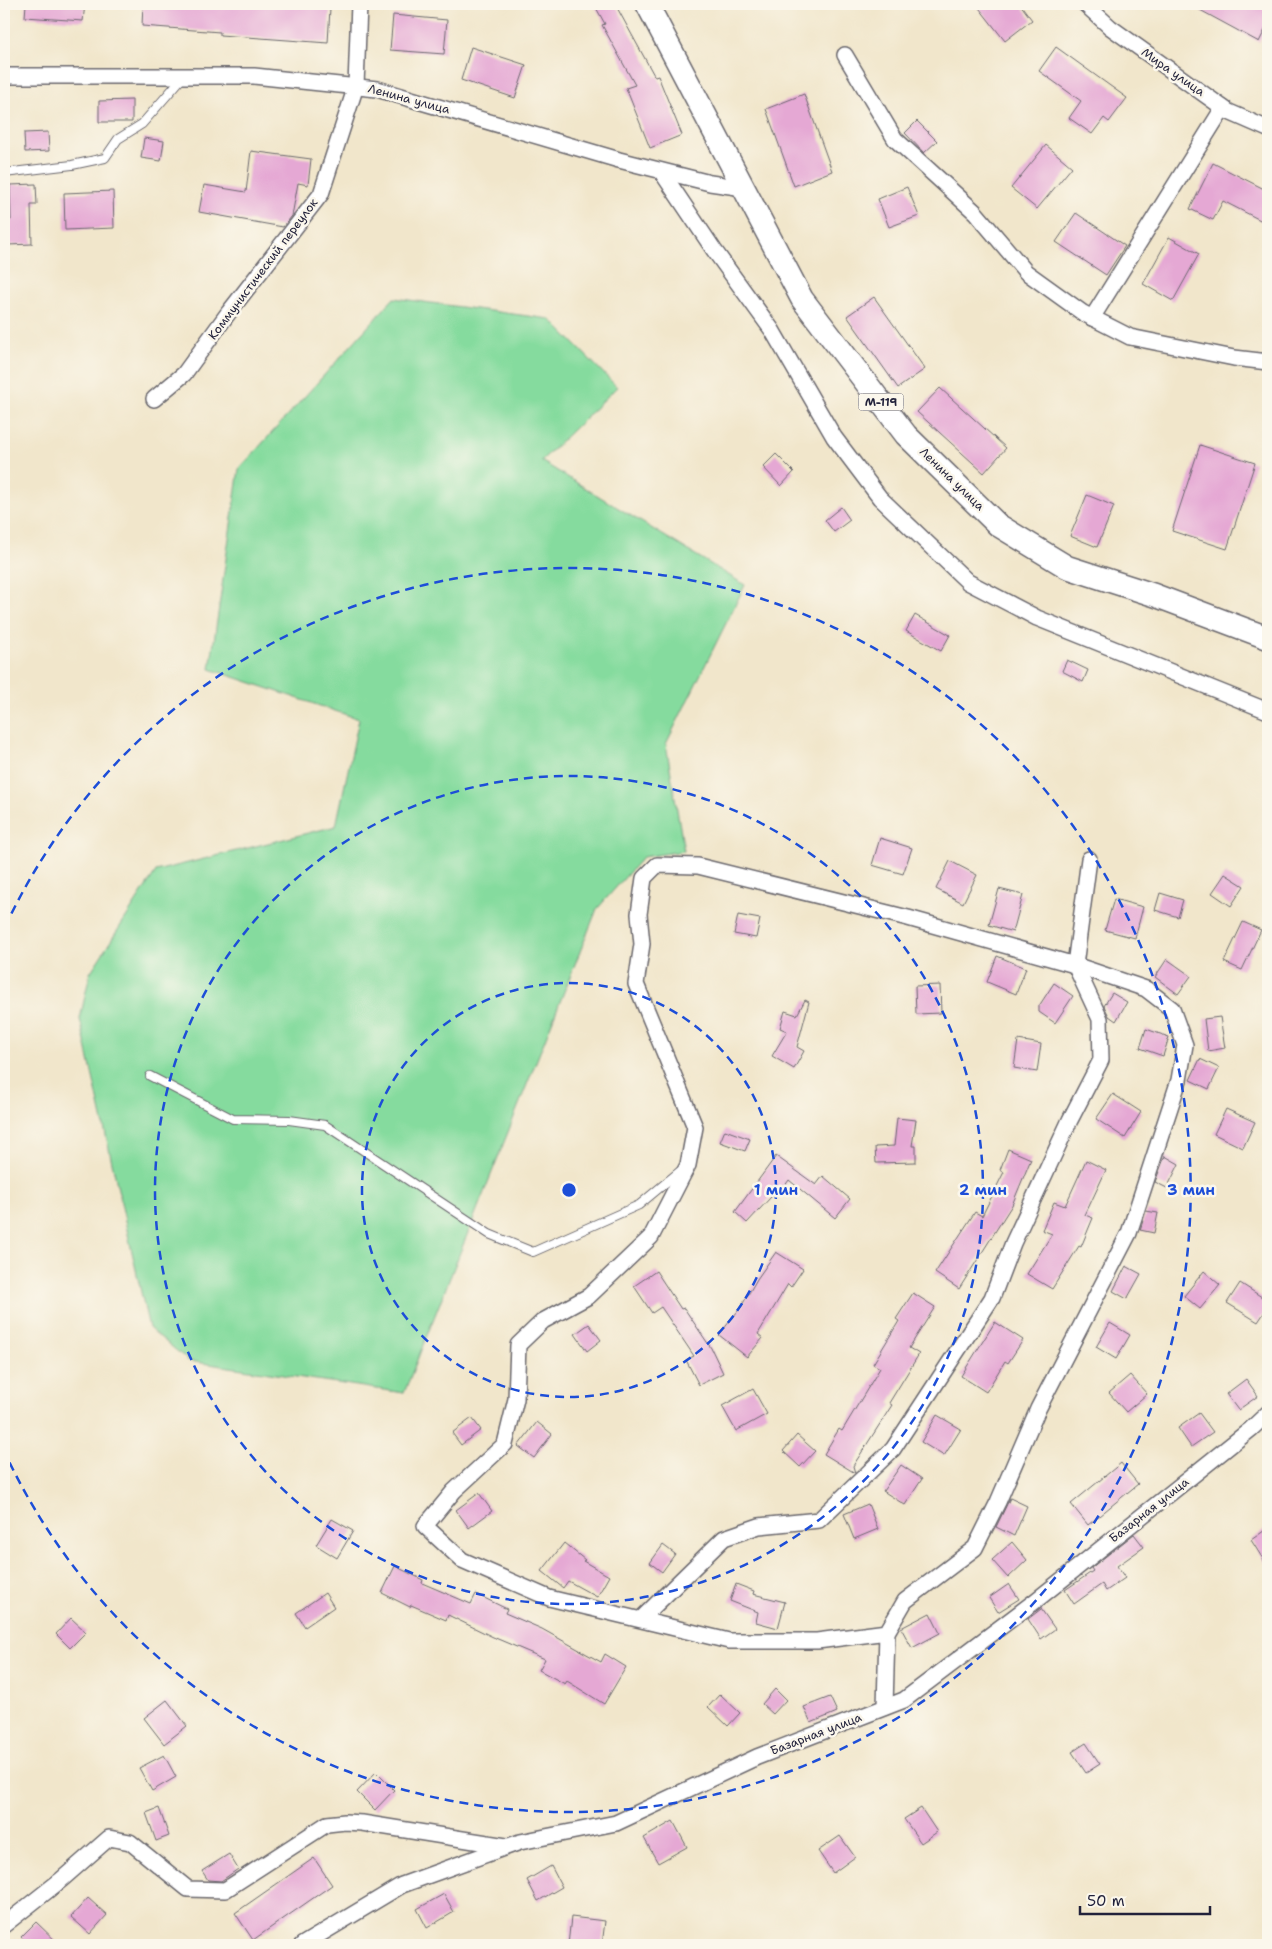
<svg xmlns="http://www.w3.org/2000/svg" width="1272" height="1949" font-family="'Shantell Sans',sans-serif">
<rect width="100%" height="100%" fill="#fbf7ec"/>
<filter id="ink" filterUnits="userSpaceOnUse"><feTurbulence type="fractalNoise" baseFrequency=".02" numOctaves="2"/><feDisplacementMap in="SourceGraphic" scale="10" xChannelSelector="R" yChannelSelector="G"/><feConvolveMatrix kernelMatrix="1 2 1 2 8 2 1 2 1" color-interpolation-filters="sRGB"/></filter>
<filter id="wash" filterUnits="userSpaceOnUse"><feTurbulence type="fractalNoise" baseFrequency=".0096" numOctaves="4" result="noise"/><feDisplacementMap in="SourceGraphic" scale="20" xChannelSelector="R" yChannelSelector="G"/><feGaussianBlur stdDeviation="1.12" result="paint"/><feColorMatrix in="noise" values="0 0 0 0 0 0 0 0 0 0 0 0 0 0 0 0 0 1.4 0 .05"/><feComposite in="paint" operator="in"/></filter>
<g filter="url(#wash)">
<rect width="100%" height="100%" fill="#f1e6cb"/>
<polygon fill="#85db9e" stroke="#547e6c" points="394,298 550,319 617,387 541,461 745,585 666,744 684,851 643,857 597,909 404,1393 189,1361 149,1328 80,1019 90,973 156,871 336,826 359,719 210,669 239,469"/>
<g id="blocks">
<g fill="#e5a8d4">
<polygon points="26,4 85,4 83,21 25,17"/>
<polygon points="143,4 279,4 330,8 328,43 220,35 220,32 142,26"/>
<polygon points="594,4 615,4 655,77 658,76 682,135 650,148 626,88 635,85 602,25 605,24"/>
<polygon points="976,4 1020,4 1032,20 1005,41"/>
<polygon points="1189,4 1268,4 1268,24 1259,42"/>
<polygon points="393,15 447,20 444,54 390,50"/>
<polygon points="471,47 526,65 515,98 461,80"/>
<polygon points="1056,47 1127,98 1109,122 1104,118 1092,134 1069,118 1081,101 1039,71"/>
<polygon points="804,94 832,171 794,186 766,109"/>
<polygon points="132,100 132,122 99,122 99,101"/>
<polygon points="917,121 937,141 924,153 905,133"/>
<polygon points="48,132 49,151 25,152 24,133"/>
<polygon points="144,138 164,141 161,161 141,158"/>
<polygon points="1046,145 1072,167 1037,209 1011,188"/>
<polygon points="251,151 311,159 308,185 298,183 292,216 283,227 199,212 204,185 246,192"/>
<polygon points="1213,163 1268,191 1268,224 1223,201 1213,220 1190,209"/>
<polygon points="36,184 37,205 31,205 32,244 8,245 7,220 11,220 10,185"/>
<polygon points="907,187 919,216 889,227 878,199"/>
<polygon points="113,191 114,228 65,230 64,193"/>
<polygon points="1076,213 1125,246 1106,275 1056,242"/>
<polygon points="1169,237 1199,254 1173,301 1143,284"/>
<polygon points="874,297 925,369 898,388 847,316"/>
<polygon points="940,388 1006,448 984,473 917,412"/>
<polygon points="1200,445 1255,463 1227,549 1172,531"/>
<polygon points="776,454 794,472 781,486 763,467"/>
<polygon points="1087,495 1114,506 1097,547 1070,536"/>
<polygon points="841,507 850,520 834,532 825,520"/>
<polygon points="915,615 950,635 941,651 906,631"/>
<polygon points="1067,660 1088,670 1083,682 1062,671"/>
<polygon points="880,838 912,848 903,874 872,865"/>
<polygon points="950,861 977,875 963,903 936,889"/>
<polygon points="1225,874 1244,886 1231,906 1212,893"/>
<polygon points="999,889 1023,895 1013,932 989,925"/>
<polygon points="1160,893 1183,900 1178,917 1155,910"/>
<polygon points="1114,899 1143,907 1135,938 1105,930"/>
<polygon points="738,915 760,919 756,938 734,934"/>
<polygon points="1243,922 1261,930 1242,970 1224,962"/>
<polygon points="997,956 1026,968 1016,994 987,982"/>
<polygon points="1167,959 1191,976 1178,994 1155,977"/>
<polygon points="1054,983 1073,996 1055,1023 1039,1012 1039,1006"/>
<polygon points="940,985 941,1013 916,1014 915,986"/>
<polygon points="1112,993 1127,1002 1116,1021 1109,1016 1104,1006"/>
<polygon points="805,1000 809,1002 797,1047 804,1051 794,1069 772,1056 787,1031 780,1028 785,1011 797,1015"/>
<polygon points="1220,1017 1225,1048 1208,1051 1204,1019"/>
<polygon points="1146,1029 1169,1037 1163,1056 1140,1048"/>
<polygon points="1018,1040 1041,1044 1037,1072 1014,1068"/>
<polygon points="1200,1059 1219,1068 1209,1089 1190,1080"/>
<polygon points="1113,1094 1141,1112 1125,1138 1096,1119"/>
<polygon points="1226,1109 1255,1122 1243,1148 1214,1134"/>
<polygon points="897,1118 916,1120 912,1146 916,1146 916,1162 876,1163 875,1147 894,1146"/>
<polygon points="725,1130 750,1139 745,1151 720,1142"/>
<polygon points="1008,1149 1031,1159 1012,1205 959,1289 935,1273 975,1212 982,1216 1004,1172 1000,1170"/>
<polygon points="776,1156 816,1185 823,1176 850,1199 835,1218 789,1180 784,1187 782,1185 747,1223 735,1212"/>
<polygon points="1165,1156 1179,1164 1167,1188 1155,1182"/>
<polygon points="1086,1160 1106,1170 1085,1215 1093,1218 1081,1247 1079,1246 1052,1289 1027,1274 1052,1234 1042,1230 1054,1202 1065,1206"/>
<polygon points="1146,1211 1158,1213 1154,1233 1140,1230"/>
<polygon points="776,1252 803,1269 791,1287 788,1284 758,1334 763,1338 747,1357 719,1335 741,1307 757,1279"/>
<polygon points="1126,1266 1141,1274 1127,1299 1113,1291"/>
<polygon points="656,1271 681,1309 684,1308 711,1348 723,1373 699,1385 686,1360 694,1356 661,1307 652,1313 634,1286"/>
<polygon points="1204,1271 1220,1285 1200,1309 1184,1296"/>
<polygon points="1240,1283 1268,1301 1268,1307 1258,1322 1227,1303"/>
<polygon points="913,1293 935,1307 909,1348 919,1354 889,1403 892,1405 853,1466 855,1473 824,1454 839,1429 842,1431 880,1368 873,1364 899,1321 896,1319"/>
<polygon points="995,1322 1023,1340 1008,1363 1005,1361 986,1392 961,1376"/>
<polygon points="1110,1323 1130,1335 1116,1359 1096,1347"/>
<polygon points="589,1324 601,1340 587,1351 575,1334"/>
<polygon points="1130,1375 1147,1394 1126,1412 1109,1393"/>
<polygon points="1246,1379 1258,1396 1238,1410 1226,1394"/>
<polygon points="753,1389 767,1414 736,1431 722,1406"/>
<polygon points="1199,1413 1213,1432 1191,1447 1178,1428"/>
<polygon points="937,1415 961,1429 944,1456 921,1442"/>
<polygon points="472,1418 481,1430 461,1445 452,1433"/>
<polygon points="537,1422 552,1434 534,1458 518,1446"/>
<polygon points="797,1435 815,1451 800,1467 783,1451"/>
<polygon points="1121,1463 1138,1484 1088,1525 1071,1504"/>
<polygon points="901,1465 922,1479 905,1505 883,1491"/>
<polygon points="479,1493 492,1511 469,1528 456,1510"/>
<polygon points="1010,1498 1027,1506 1014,1536 996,1527"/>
<polygon points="868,1504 878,1529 854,1539 844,1514"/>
<polygon points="332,1519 353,1531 337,1558 316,1545"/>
<polygon points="1268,1528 1268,1567 1251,1540"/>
<polygon points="1134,1534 1144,1547 1117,1566 1125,1578 1106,1591 1102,1584 1074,1604 1065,1590 1093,1571 1091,1568"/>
<polygon points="1012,1542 1027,1560 1008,1578 992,1560"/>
<polygon points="564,1543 585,1560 583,1561 609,1576 597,1597 568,1581 563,1588 542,1571"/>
<polygon points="663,1545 675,1554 662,1572 650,1563"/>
<polygon points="395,1566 423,1580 422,1583 471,1604 476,1594 507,1609 505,1613 542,1629 601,1662 605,1654 626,1667 604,1704 567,1681 565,1684 539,1670 545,1659 493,1637 448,1615 446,1620 411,1605 410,1607 382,1593"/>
<polygon points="736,1584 754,1591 753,1594 785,1602 778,1628 756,1622 758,1612 730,1601"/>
<polygon points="1009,1584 1019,1599 998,1612 989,1598"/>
<polygon points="325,1593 334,1607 305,1627 296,1613"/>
<polygon points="1041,1609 1055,1629 1041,1639 1028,1619"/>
<polygon points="930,1613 940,1633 912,1648 901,1628"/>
<polygon points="71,1618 86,1632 70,1648 56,1634"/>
<polygon points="775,1689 786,1700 773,1714 762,1704"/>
<polygon points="720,1694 740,1713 728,1726 708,1707"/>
<polygon points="830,1697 837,1712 811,1723 804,1707"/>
<polygon points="167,1700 187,1726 164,1744 144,1718"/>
<polygon points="1086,1743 1100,1764 1086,1773 1072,1752"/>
<polygon points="164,1755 176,1777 152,1791 139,1768"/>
<polygon points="376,1772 394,1790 375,1810 357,1792"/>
<polygon points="159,1808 169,1836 156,1841 146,1813"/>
<polygon points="921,1808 937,1832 921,1843 904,1819"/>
<polygon points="673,1821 687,1847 658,1863 644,1838"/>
<polygon points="840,1836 855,1857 833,1873 818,1851"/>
<polygon points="229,1854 238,1869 221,1881 208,1880 202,1871"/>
<polygon points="314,1858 332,1885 253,1940 235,1913"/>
<polygon points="551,1866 562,1887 538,1901 527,1880"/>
<polygon points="444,1894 454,1912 427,1928 417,1909"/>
<polygon points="88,1898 107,1915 90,1934 71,1917"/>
<polygon points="571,1917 605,1921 602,1945 568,1945"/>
<polygon points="36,1922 60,1945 29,1945 21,1937"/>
</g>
</g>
</g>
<g filter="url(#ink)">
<use href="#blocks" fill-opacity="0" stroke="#6a676d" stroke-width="1"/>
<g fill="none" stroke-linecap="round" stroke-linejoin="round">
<defs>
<g id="lane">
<polyline points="4,173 72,165 105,158 118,139 142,124 183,77"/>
<polyline points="150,1076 233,1119 289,1120 325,1125 489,1234 533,1252 639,1205 680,1171"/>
</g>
<g id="street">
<polyline points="1085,4 1110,27 1229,112 1268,129"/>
<polyline points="845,55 895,139 975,212 1026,272 1083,313 1130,337 1234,358 1268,362"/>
<polyline points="4,76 254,76 377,89 619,160 710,183 744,188"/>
<polyline points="661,171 714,250 772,330 834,437 880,498 968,582 1037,618 1268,711"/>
<polyline points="1092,318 1223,108"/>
<polyline points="154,399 184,374 229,312 321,194 356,86 359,4"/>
<polyline points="641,1619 724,1538 759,1526 819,1520 893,1449 992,1298 1013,1243 1070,1120 1101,1060 1100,1019 1075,965 1089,859"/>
<polyline points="885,1707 887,1632 905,1601 975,1548 998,1502 1038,1409 1129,1233 1179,1080 1185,1045 1172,1009 1146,989 1075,965 908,918 698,866 657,865 644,878 639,914 642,944 636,984 695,1127 688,1165 651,1237 589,1296 543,1321 518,1345 516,1399 505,1444 454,1491 425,1526 462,1560 549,1598 729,1641 817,1641 887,1632"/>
<polyline points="4,1925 61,1880 109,1838 130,1842 188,1889 225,1890 327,1824 345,1822 362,1823 506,1846"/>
<polyline points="302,1945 402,1885 520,1842 616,1823 757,1757 904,1700 1034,1602 1251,1429 1268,1413"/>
</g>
<polyline id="primary" points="647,4 802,299 906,435 998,525 1067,567 1154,595 1268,638"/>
</defs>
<use href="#lane" stroke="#6a676d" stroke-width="10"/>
<use href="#street" stroke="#6a676d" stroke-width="18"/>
<use href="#primary" stroke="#6a676d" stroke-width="25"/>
<use href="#lane" stroke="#fff" stroke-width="8"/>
<use href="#street" stroke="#fff" stroke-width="15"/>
<use href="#primary" stroke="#fff" stroke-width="22"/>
</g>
</g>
<g fill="none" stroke="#1d4ed8" stroke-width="2.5" stroke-dasharray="9 6">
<circle cx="569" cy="1190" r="207"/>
<circle cx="569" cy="1190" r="414"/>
<path d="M5 927A622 622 0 1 1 5 1453"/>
</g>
<g text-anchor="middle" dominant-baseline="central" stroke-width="5" stroke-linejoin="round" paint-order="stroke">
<rect fill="#fbf7ec" stroke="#636270" stroke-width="1" x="858.5" y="393.5" width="45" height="17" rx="4"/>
<g font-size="11" font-weight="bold" fill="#22223b">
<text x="881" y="402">М-119</text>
</g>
<g font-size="12" fill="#22223b" stroke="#fbf7ec">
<text transform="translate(1173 72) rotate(35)">Мира улица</text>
<text transform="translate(409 99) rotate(15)">Ленина улица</text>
<text transform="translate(263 269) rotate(-53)">Коммунистический переулок</text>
<text transform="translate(952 479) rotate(44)">Ленина улица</text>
<text transform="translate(1149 1510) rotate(-38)">Базарная улица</text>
<text transform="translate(816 1734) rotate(-21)">Базарная улица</text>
</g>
</g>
<circle cx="569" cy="1190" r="8" fill="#1d4ed8" stroke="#fbf7ec" stroke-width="2.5"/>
<g font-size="15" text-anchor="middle" font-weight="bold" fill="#1d4ed8" stroke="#fbf7ec" stroke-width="5" stroke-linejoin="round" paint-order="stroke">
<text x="776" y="1195">1 мин</text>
<text x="983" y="1195">2 мин</text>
<text x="1191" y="1195">3 мин</text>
</g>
<rect width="1272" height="1949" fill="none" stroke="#fbf7ec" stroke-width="20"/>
<path d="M1080 1906v8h130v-8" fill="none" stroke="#22223b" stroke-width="2.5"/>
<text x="1087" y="1906" font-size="15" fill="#22223b" stroke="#fbf7ec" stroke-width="4" paint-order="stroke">50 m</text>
</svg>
